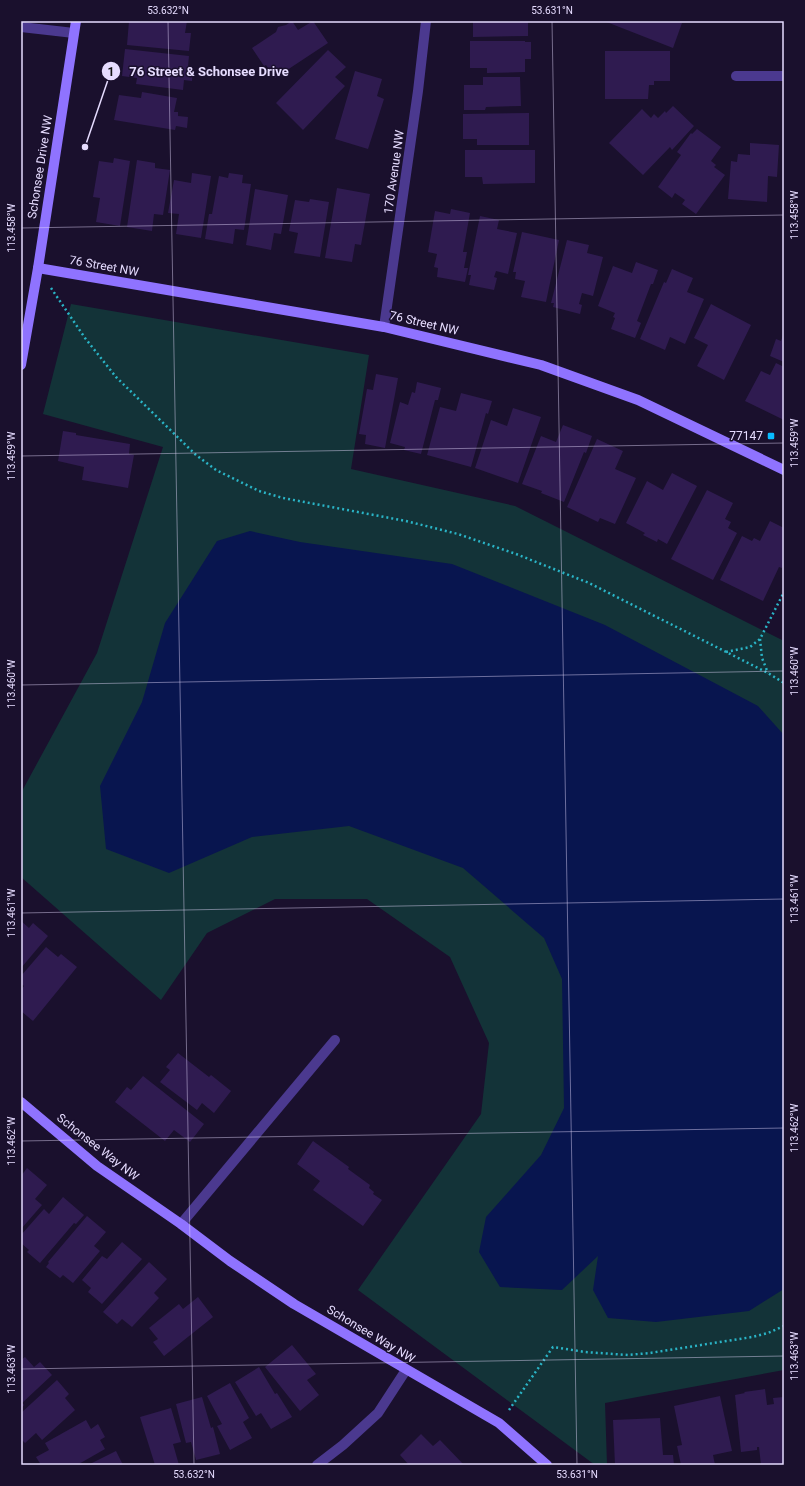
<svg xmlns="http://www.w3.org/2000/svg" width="805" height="1486" font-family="Roboto,sans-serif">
<rect width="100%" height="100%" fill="#1a102d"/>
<polygon fill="#133338" points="71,304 369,355 351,469 515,506 784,641 784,1370 605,1403 607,1465 595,1465 358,1290 481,1114 489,1043 450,957 367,899 275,899 207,933 161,1000 21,877 21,793 97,653 163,447 43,414"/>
<polygon fill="#08154f" points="250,531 300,542 452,564 605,625 758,706 784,735 784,1289 749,1311 656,1322 608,1318 593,1290 598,1256 562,1290 500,1287 479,1252 486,1217 541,1155 564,1108 562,979 544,938 463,868 349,826 252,837 169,873 106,849 100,786 142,702 165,623 217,541"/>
<g fill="#2f1b50">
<polygon points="129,21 187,21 185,33 191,33 189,51 127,45"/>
<polygon points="292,21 298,30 313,21 328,43 275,78 266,65 264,66 252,48 276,32 278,27 286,25"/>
<polygon points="473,21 528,21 528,36 473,37"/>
<polygon points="604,21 677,21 682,23 673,48"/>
<polygon points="470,41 525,41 525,42 531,42 531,59 525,59 525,72 487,73 487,68 470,68"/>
<polygon points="125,49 189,56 188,66 193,67 192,81 184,80 183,90 136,84 137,78 122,76"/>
<polygon points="328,50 346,67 335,77 345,86 303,130 276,103"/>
<polygon points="605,51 670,51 670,81 654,81 654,85 649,85 648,99 605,99"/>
<polygon points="355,71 382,79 377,96 384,99 368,149 335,139"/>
<polygon points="483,77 520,77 521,106 486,107 485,110 464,110 464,85 483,85"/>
<polygon points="142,92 177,98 174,112 178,112 178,116 188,117 187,128 176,126 175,130 114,120 119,95 141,98"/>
<polygon points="673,106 694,126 672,150 670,147 643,175 609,143 642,109 651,118 654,114 658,118 665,111 666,113"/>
<polygon points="529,113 529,145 477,145 477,139 463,139 463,114"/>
<polygon points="697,129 721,147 711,161 716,165 714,167 725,175 696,214 682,204 685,200 675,193 672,198 658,187 681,155 677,152 691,133 692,134"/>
<polygon points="750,143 779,145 777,177 768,176 767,202 728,199 731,161 737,162 738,154 750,155"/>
<polygon points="465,150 535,150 535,183 483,184 482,177 465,177"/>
<polygon points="114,158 130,161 120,226 96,222 100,198 93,197 99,161 113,163"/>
<polygon points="137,160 155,163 155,168 170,170 163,215 154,214 152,231 127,227"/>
<polygon points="192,173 211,176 201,238 176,234 179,214 168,213 174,180 191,183"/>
<polygon points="229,173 243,175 242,183 251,184 244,230 235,229 233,244 205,239 209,214 212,214 219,176 228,178"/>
<polygon points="337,188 370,194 361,245 355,244 352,262 325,258"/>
<polygon points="255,189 288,195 281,234 274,233 271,250 246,245"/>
<polygon points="310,199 329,202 320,257 294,253 298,233 289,231 295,200 309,202"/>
<polygon points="451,209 470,213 463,252 467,252 464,268 468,268 465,282 437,277 438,268 434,267 437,254 428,252 435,211 450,214"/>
<polygon points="480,216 499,220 497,229 517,233 508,274 496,271 494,277 497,278 494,290 469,285 471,275 468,275"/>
<polygon points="522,232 559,240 546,302 521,297 525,281 515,279 516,272 513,272"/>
<polygon points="567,240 589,245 587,253 603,257 593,296 582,293 579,304 582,305 580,314 553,307 554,303 551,303"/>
<polygon points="636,262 658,270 653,284 651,284 637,321 641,323 635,338 611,329 615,318 613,317 615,313 598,306 613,266 632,273"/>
<polygon points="672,269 693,278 687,292 704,299 685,344 670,337 665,350 640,339 664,282 666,283"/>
<polygon points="711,304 751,325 724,380 697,366 708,345 694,338"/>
<polygon points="784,332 784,362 770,356 776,339 781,341"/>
<polygon points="776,363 784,367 784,420 745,401 761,371 770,375"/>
<polygon points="376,374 398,378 385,448 365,444 366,435 359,434 367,389 373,390"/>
<polygon points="417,382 441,388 438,400 435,400 421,454 404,450 405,447 390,443 400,402 408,405 412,392 415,393"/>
<polygon points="461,393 492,401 488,414 486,413 471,467 427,455 440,407 456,411"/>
<polygon points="513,408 541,417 518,483 475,468 491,420 507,426"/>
<polygon points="563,425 592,436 586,453 584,452 564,502 541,493 542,491 522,484 541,436 556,442"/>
<polygon points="63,431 76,433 76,435 130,444 129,454 134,455 128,488 82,480 84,467 58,461"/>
<polygon points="597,439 623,451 615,469 636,478 615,524 600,518 598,522 567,507"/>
<polygon points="672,473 697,486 667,544 658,539 657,542 643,535 645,533 626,523 647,481 663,490"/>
<polygon points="707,490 733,503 725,519 731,522 728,528 737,533 713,580 671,559"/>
<polygon points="770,521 784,528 784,564 782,568 779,567 763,601 720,580 742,536 752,541 754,538 760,541"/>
<polygon points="21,921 29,928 33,923 48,936 21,968"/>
<polygon points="46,947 58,957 61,954 77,967 33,1021 21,1011 21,990 24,986 21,983 21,976"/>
<polygon points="178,1053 209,1077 211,1075 231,1091 214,1113 202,1103 197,1110 160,1082 170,1070 166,1067"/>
<polygon points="143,1076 204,1124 190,1142 174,1130 165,1141 115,1102 127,1087 131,1090"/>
<polygon points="313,1141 349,1167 348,1169 370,1185 369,1188 374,1192 373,1194 382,1200 363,1226 313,1190 320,1181 297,1164"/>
<polygon points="27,1168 47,1185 35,1199 42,1205 21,1229 21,1176"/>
<polygon points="63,1197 84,1215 76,1224 74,1223 40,1263 27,1252 29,1250 21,1243 21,1235 44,1209 49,1214"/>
<polygon points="87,1216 106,1232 94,1246 100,1251 73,1283 63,1275 60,1278 46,1267 49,1263 48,1262"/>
<polygon points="122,1242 142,1259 102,1304 88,1292 91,1288 82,1280 102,1256 107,1259"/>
<polygon points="149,1262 167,1279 154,1293 159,1298 132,1327 122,1319 117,1324 103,1312"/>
<polygon points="198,1297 213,1317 164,1356 153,1342 158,1339 149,1328 179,1304 183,1309"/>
<polygon points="292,1345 316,1374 307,1380 319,1395 300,1411 265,1367"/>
<polygon points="25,1357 34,1367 40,1362 52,1375 22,1403 24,1405 21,1408 21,1360"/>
<polygon points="259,1367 275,1394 277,1393 292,1417 271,1429 261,1413 256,1416 235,1382"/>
<polygon points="57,1380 69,1394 65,1398 75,1410 42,1440 36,1433 25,1443 21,1439 21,1413"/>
<polygon points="230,1383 249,1418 243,1422 252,1438 230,1450 217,1426 222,1424 207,1396"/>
<polygon points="765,1389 767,1405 774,1404 773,1398 784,1397 784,1464 761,1465 759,1447 757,1447 757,1450 741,1452 735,1395 745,1393 744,1392"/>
<polygon points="720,1396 732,1451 713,1455 715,1465 681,1465 677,1446 682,1445 674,1406"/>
<polygon points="202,1397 211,1428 213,1427 220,1454 196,1460 191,1442 186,1443 176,1404"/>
<polygon points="171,1408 181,1442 173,1444 179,1465 155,1465 140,1417"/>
<polygon points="660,1418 663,1455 673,1455 674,1465 615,1465 613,1420"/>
<polygon points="86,1420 91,1429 98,1424 105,1437 100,1440 105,1449 77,1465 41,1465 36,1457 49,1450 45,1443"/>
<polygon points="421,1434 433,1446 440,1440 464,1465 409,1465 400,1455"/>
<polygon points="116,1451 123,1465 88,1465"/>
</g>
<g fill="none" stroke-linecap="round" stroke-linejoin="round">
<g stroke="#2ab4c6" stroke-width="2.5" stroke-dasharray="2 3" stroke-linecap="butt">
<polyline points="51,288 85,338 116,377 196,455 216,470 259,491 283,498 406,521 458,534 516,554 589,583 768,673 784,683"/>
<polyline points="760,639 762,658 768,673"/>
<polyline points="726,652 750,647 760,639 784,592"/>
<polyline points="509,1410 553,1347 585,1352 628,1355 650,1353 752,1337 768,1333 784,1326"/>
</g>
<g stroke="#4b398f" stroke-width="10">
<polyline points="21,27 74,33"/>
<polyline points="736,76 784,76"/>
<polyline points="384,327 418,91 426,21"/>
<polyline points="181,1224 335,1040"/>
<polyline points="317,1465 343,1445 378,1413 406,1370"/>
</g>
<g stroke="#8f73ff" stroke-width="10">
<polyline points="38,268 384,327 541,365 638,400 784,470"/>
<polyline points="21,365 38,268 76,21"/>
<polyline points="21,1102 97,1166 181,1224 230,1261 294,1304 499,1423 547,1465"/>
</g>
</g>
<path fill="none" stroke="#e6dcff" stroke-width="1" stroke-opacity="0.45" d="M 168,21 L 194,1465M 552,21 L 577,1465M 21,228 L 784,215M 21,456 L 784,443M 21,685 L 784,671M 21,913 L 784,899M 21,1141 L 784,1128M 21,1369 L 784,1356"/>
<rect fill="#08bbff" stroke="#1a102d" stroke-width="1.5" x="767" y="432" width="8" height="8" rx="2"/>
<g text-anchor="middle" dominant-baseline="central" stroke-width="3" stroke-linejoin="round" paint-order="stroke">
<g font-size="12" fill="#e6dcff" stroke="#1a102d">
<text transform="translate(40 167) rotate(-81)">Schonsee Drive NW</text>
<text transform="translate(394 172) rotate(-82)">170 Avenue NW</text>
<text transform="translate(104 266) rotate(10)">76 Street NW</text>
<text transform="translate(424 323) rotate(13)">76 Street NW</text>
<text transform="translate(98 1147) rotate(38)">Schonsee Way NW</text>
<text transform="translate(371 1334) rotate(31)">Schonsee Way NW</text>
</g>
<g font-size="12" fill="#e6dcff" stroke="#1a102d" text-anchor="end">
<text x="763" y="436">77147</text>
</g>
</g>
<path fill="none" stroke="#e6dcff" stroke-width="1.5" d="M85 147L111 71"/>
<g fill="#e6dcff" stroke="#1a102d" stroke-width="1.5">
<circle cx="85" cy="147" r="4"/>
<circle cx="111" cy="71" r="10"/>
</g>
<g font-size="12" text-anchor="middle" font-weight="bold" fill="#111">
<text x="111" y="76">1</text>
</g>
<g font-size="13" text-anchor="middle" font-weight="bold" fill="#e6dcff" stroke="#1a102d" stroke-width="3" stroke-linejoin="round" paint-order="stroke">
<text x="209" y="76">76 Street &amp; Schonsee Drive</text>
</g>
<rect width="805" height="1486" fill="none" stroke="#1a102d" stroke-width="44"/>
<rect x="22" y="22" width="761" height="1442" fill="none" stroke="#e6dcff" stroke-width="1.5"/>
<g font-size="10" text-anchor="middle" fill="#e6dcff">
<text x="168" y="14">53.632°N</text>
<text x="552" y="14">53.631°N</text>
<text transform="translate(794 215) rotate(-90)" y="4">113.458°W</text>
<text transform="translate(11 228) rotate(-90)" y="4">113.458°W</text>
<text transform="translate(794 443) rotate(-90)" y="4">113.459°W</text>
<text transform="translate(11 456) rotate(-90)" y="4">113.459°W</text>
<text transform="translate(794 671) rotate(-90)" y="4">113.460°W</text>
<text transform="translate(11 684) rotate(-90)" y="4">113.460°W</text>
<text transform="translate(794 899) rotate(-90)" y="4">113.461°W</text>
<text transform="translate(11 913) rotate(-90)" y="4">113.461°W</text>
<text transform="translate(794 1128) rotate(-90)" y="4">113.462°W</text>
<text transform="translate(11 1141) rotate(-90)" y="4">113.462°W</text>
<text transform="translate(794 1356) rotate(-90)" y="4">113.463°W</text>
<text transform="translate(11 1369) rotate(-90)" y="4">113.463°W</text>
<text x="194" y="1478">53.632°N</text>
<text x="577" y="1478">53.631°N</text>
</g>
</svg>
